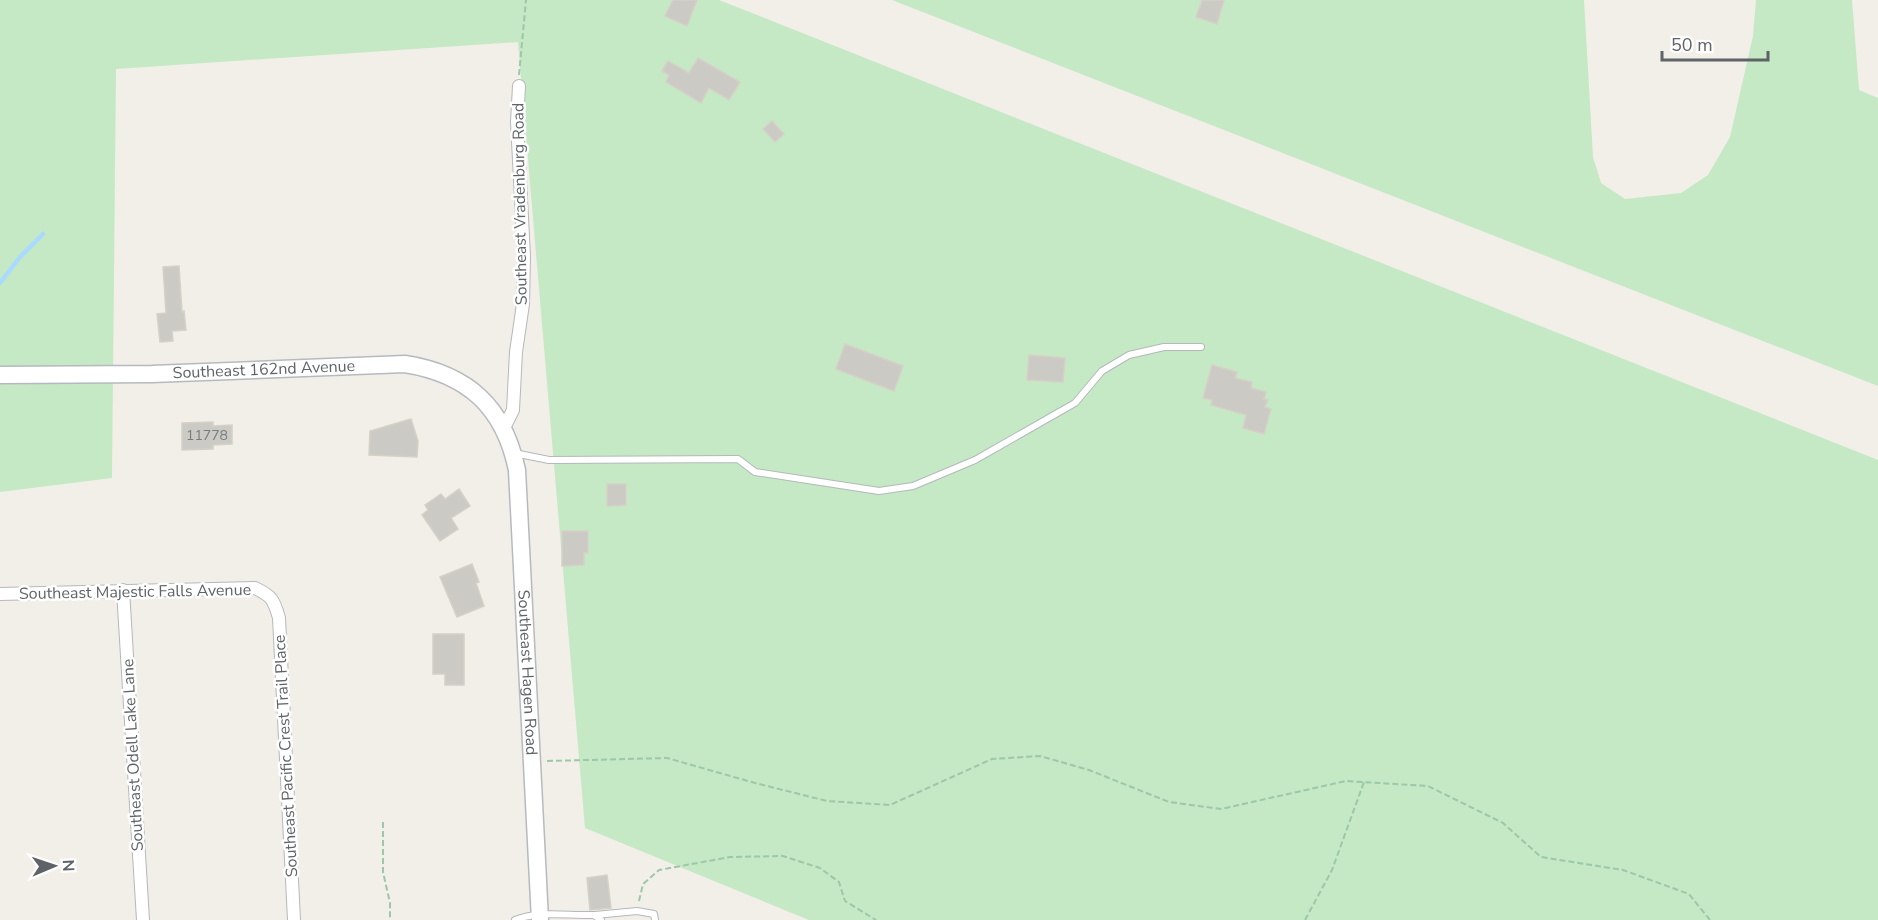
<svg xmlns="http://www.w3.org/2000/svg" width="1878" height="920" font-family="'Nunito Sans',sans-serif">
<rect width="100%" height="100%" fill="#f1efe8"/>
<g fill="#c5e8c5">
<polygon points="0,0 719,0 1878,460 1878,920 809,920 585,828 518,42 116,69 112,478 0,492"/>
<polygon points="892,0 1584,0 1593,157 1601,183 1625,199 1681,193 1708,175 1730,137 1753,36 1756,0 1852,0 1859,90 1878,98 1878,386"/>
</g>
<g fill="none" stroke-linecap="round" stroke-linejoin="round">
<polyline stroke="#aadaff" stroke-width="4.5" points="0,283 20,257 43,234"/>
</g>
<g fill="#cccac5" stroke="#d6d1c6" stroke-width="1.5">
<polygon points="673,0 697,0 687,26 665,16"/>
<polygon points="1202,0 1224,0 1217,24 1196,17"/>
<polygon points="698,58 740,82 729,100 709,88 701,103 666,82 669,75 662,71 668,61 689,73"/>
<polygon points="772,121 784,134 775,142 763,129"/>
<polygon points="179,266 182,312 184,311 186,330 172,331 173,341 160,342 157,314 166,313 163,267"/>
<polygon points="845,344 903,366 894,391 836,369"/>
<polygon points="1029,355 1065,358 1063,382 1027,380"/>
<polygon points="1212,365 1237,372 1235,378 1252,382 1251,388 1266,392 1264,399 1268,400 1265,407 1271,409 1264,434 1243,428 1246,415 1211,405 1212,400 1203,398"/>
<polygon points="411,419 418,441 417,457 369,455 370,431"/>
<polygon points="213,422 213,426 232,425 232,444 213,445 213,449 182,450 182,423"/>
<polygon points="607,484 626,484 626,505 607,506"/>
<polygon points="459,489 470,506 451,518 458,529 440,541 422,515 428,510 425,505 441,494 445,499"/>
<polygon points="562,531 588,531 588,553 584,553 584,565 562,566"/>
<polygon points="472,564 479,582 476,583 484,606 457,617 440,577"/>
<polygon points="433,634 464,634 464,685 445,685 445,674 433,674"/>
<polygon points="607,875 611,908 590,910 587,878"/>
</g>
<g fill="none" stroke-linecap="round" stroke-linejoin="round">
<defs>
<g id="lane">
<polyline points="514,453 549,460 738,459 755,472 879,491 913,486 975,460 1075,403 1102,371 1129,355 1164,347 1201,347"/>
<polyline points="595,915 637,911 654,914 655,920"/>
<path d="M 515,920 C 538,910 569,916 594,915 L 601,920"/>
</g>
<g id="street">
<polyline points="504,428 513,410 516,352 523,304 524,256 517,122 519,86"/>
<polyline points="123,590 143,920"/>
<path d="M 0,594 L 255,588 C 272,596 274,600 279,618 L 294,920"/>
</g>
<g id="secondary">
<path id="s1" d="M 0,375 L 152,374 L 405,364 C 468,374 504,407 517,470 L 540,920"/>
</g>
</defs>
<use href="#lane" stroke="#b5b8bc" stroke-width="8"/>
<use href="#street" stroke="#b5b8bc" stroke-width="14"/>
<use href="#secondary" stroke="#b6babf" stroke-width="19"/>
<g stroke="#9cc7a9" stroke-width="2" stroke-dasharray="6 3" stroke-linecap="butt">
<polyline points="519,75 526,0"/>
<polyline points="547,761 667,758 755,783 827,801 890,805 992,759 1040,756 1089,770 1169,802 1221,809 1346,781 1428,786 1503,823 1541,857 1623,870 1689,894 1710,920"/>
<polyline points="383,822 383,872 390,903 390,920"/>
<polyline points="639,901 643,884 659,870 730,857 783,856 820,868 839,882 845,901 876,920"/>
<polyline points="1305,920 1332,870 1364,782"/>
</g>
<use href="#lane" stroke="#fff" stroke-width="6"/>
<use href="#street" stroke="#fff" stroke-width="12"/>
<use href="#secondary" stroke="#fff" stroke-width="16"/>
</g>
<g text-anchor="middle" dominant-baseline="central" stroke-width="5" stroke-linejoin="round" paint-order="stroke">
<g font-size="14" fill="#7a7d7f">
<text x="207" y="435">11778</text>
</g>
<g font-size="16" fill="#5f6368" stroke="#fff">
<text transform="translate(520 204) rotate(-91)">Southeast Vradenburg Road</text>
<text stroke="none"><textPath href="#s1" startOffset="264">Southeast 162nd Avenue</textPath></text>
<text transform="translate(135 592) rotate(-1)">Southeast Majestic Falls Avenue</text>
<text stroke="none"><textPath href="#s1" startOffset="774">Southeast Hagen Road</textPath></text>
<text transform="translate(133 755) rotate(-93)">Southeast Odell Lake Lane</text>
<text transform="translate(286 756) rotate(-93)">Southeast Pacific Crest Trail Place</text>
</g>
</g>
<g transform="translate(54 866) rotate(88)" stroke="#ffffff" stroke-width="4.5" paint-order="stroke">
<path d="M0-4.5L10 22L0 15L-10 22Z" fill="#5f6368"/>
<text y="-9" font-size="16" font-weight="bold" text-anchor="middle" fill="#5f6368">N</text>
</g>
<path d="M1662 51v9h106v-9" fill="none" stroke="#5f6368" stroke-width="3"/>
<text x="1671" y="51" font-size="18" fill="#5f6368" stroke="#ffffff" stroke-width="4.5" paint-order="stroke">50 m</text>
</svg>
